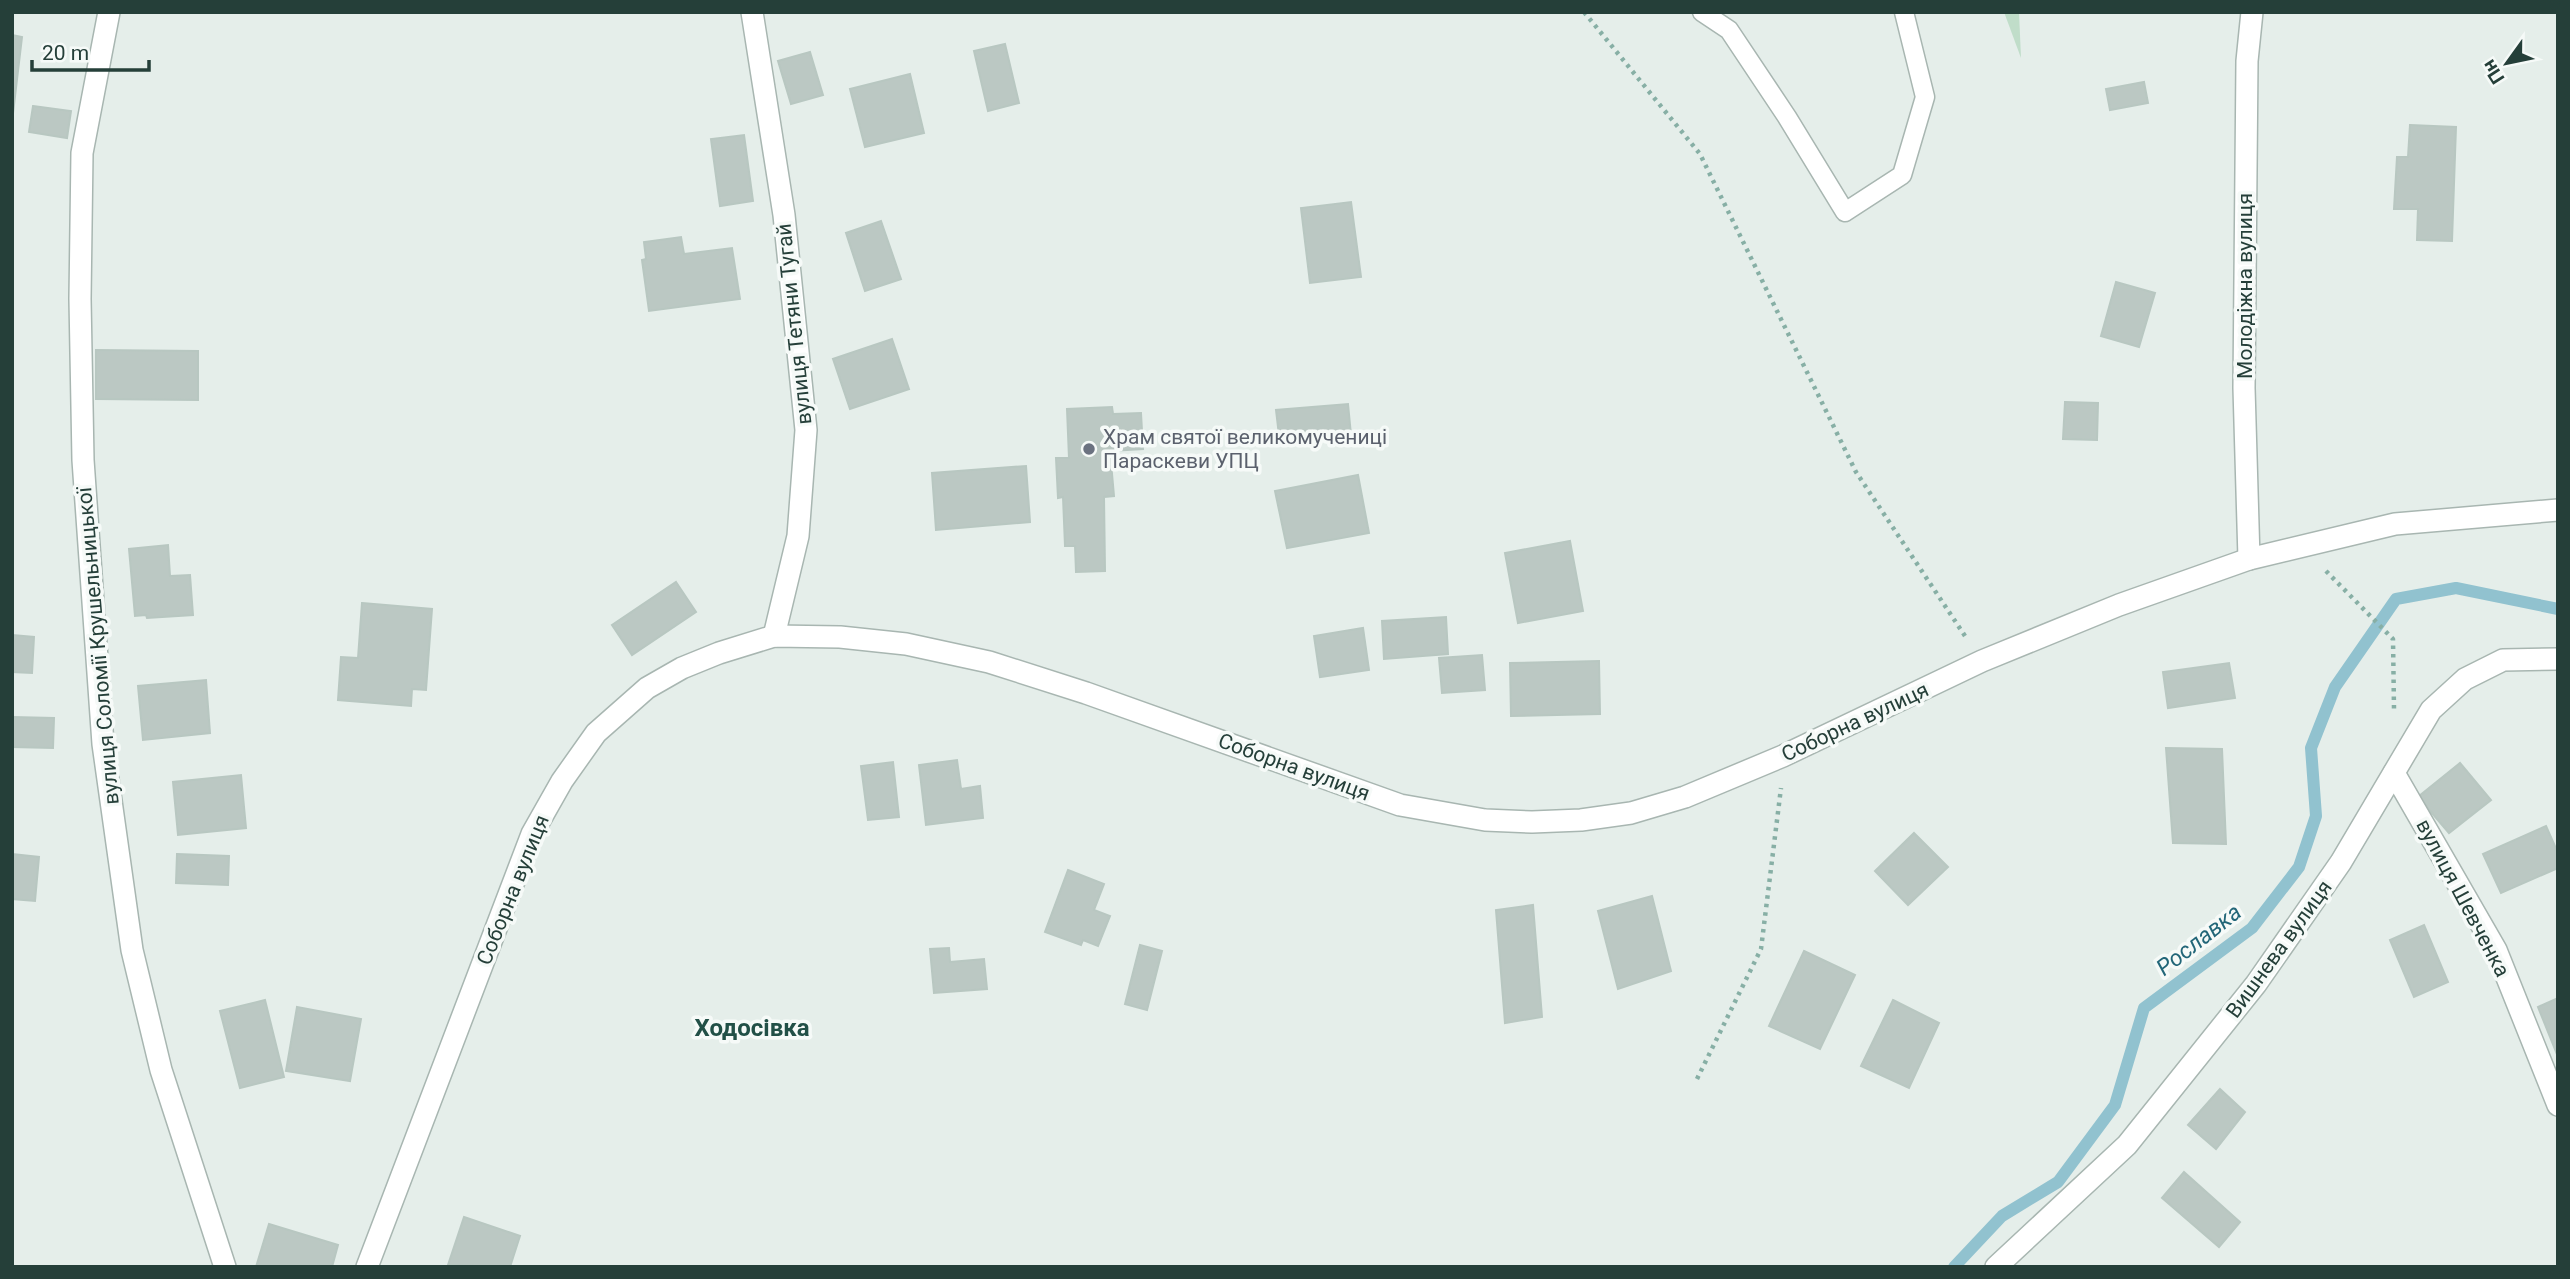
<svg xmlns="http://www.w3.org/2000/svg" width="2570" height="1279" font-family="Roboto,sans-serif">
<rect width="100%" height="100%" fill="#e5eeea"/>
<polygon fill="#c0ddc9" points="2004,12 2019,12 2021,58"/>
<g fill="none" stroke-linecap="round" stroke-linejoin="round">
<polyline stroke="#91c2cf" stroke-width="12" points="1954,1267 2002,1216 2058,1182 2115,1105 2144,1008 2252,928 2299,867 2316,816 2311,748 2335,687 2396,599 2456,588 2558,609"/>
</g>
<g fill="#bbc8c3" stroke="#b8c7c1" stroke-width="2">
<polygon points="12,35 22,37 12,122"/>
<polygon points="1005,44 1019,103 988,111 974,51"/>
<polygon points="810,52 823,95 791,104 778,61"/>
<polygon points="910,74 924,133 865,147 850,89"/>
<polygon points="2144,82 2148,103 2110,110 2106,89"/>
<polygon points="33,106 71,111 67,138 29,132"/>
<polygon points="2410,125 2456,127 2452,241 2417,240 2418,209 2394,209 2397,157 2408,157"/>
<polygon points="744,135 753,201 720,206 711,139"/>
<polygon points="1351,202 1361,277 1310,283 1301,208"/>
<polygon points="881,221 901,279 865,291 846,233"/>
<polygon points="681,237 684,254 732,248 740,299 649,311 642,260 646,259 644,242"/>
<polygon points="2116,282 2155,293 2139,347 2101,336"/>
<polygon points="892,339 909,389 850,409 833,359"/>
<polygon points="96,350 198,351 198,400 96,399"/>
<polygon points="2065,402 2098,403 2097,440 2063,439"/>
<polygon points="1348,404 1351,435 1280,444 1276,410"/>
<polygon points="1112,407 1113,414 1141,413 1143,449 1110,451 1114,496 1104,497 1105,571 1076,572 1075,546 1065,546 1063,497 1058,498 1056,458 1069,458 1067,409"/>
<polygon points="1026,466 1030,522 936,530 932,473"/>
<polygon points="1358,475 1369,533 1287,548 1275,491"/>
<polygon points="1570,541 1583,611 1518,623 1505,553"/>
<polygon points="168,545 170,576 190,575 193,615 147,618 146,615 135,616 129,549"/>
<polygon points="676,582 696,612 632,655 612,625"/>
<polygon points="362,603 432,609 426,690 412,689 411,706 338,700 341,657 358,658"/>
<polygon points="1446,617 1448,654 1384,659 1382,621"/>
<polygon points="1363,628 1369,670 1320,677 1314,636"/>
<polygon points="12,635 34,637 32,673 12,672"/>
<polygon points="1482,655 1485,690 1442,693 1439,658"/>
<polygon points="1599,661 1600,714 1511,716 1510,663"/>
<polygon points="2229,663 2235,698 2168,708 2163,672"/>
<polygon points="206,680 210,733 143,740 138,686"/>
<polygon points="12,717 54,718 53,748 12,747"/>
<polygon points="2166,748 2222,749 2226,844 2173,843"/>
<polygon points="957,760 961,789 980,786 983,818 926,825 919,765"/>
<polygon points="893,762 899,817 868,820 861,766"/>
<polygon points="2460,763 2491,800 2449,833 2418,797"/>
<polygon points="241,775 246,828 178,835 173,782"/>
<polygon points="2546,826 2558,853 2558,868 2501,893 2483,854"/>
<polygon points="1914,833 1948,867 1908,905 1875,871"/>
<polygon points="12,854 39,857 35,901 12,899"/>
<polygon points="177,854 229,856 228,885 176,883"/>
<polygon points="1068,870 1104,884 1094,910 1110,916 1098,946 1083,940 1081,945 1045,932"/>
<polygon points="1652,896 1671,971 1618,989 1598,911"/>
<polygon points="1533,905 1542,1017 1505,1023 1496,910"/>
<polygon points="2424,925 2448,982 2414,997 2390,940"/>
<polygon points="1140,945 1162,951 1147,1010 1125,1004"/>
<polygon points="949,948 950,962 984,959 987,989 934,993 930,949"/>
<polygon points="1804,951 1855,975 1820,1049 1769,1026"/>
<polygon points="2558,998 2558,1057 2538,1007"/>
<polygon points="265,1000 284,1077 240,1088 220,1011"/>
<polygon points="1893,1000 1939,1023 1909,1088 1861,1066"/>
<polygon points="297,1007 361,1019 350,1081 286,1071"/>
<polygon points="2220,1089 2245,1112 2216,1149 2188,1125"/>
<polygon points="2184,1172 2240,1222 2219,1247 2162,1198"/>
<polygon points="464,1217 520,1236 510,1267 448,1265"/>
<polygon points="269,1224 338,1245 332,1267 256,1267"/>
</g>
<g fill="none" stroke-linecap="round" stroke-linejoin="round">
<defs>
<polyline id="service" points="1702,12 1729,30 1787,117 1845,212 1902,175 1925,97 1904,12"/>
<g id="minor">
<polyline points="109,12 82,153 80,299 83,460 103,744 132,950 161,1070 225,1267"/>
<polyline points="752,12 784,215 806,430 798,536 774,636"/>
<polyline points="2249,559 2244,388 2247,61 2252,12"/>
<polyline points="2394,773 2496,950 2558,1105"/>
<polyline points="1996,1267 2127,1145 2256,984 2341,862 2431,710 2465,679 2503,660 2558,659"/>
</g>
<polyline id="tertiary" points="367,1267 532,834 562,781 596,733 647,688 682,668 719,653 774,636 840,637 906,644 989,662 1086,693 1400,805 1485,820 1532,822 1581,820 1631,813 1685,797 1783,756 1982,661 2119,605 2249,559 2395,524 2558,510"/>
</defs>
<use href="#service" stroke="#a8b6b1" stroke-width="21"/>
<use href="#minor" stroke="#a8b6b1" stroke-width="24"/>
<use href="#tertiary" stroke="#a8b6b1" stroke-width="24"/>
<g stroke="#87afa5" stroke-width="4.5" stroke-dasharray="3.5 5" stroke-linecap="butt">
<polyline points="1584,12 1700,154 1856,472 1965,636"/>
<polyline points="2326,571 2393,639 2394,709"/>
<polyline points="1697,1079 1761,949 1781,788"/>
</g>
<use href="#service" stroke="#fff" stroke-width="18"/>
<use href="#minor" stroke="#fff" stroke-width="21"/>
<use href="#tertiary" stroke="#fff" stroke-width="21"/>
</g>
<circle fill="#6b7280" stroke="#f6faf8" stroke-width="2.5" cx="1089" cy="449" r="7"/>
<g text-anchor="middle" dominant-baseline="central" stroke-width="7" stroke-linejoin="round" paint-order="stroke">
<g font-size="21" fill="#253f39" stroke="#f6faf8">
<text transform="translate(2245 286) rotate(-90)">Молодіжна вулиця</text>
<text transform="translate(794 324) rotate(-96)">вулиця Тетяни Тугай</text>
<text transform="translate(98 646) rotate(-95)">вулиця Соломії Крушельницької</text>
<text transform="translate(1855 722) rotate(-25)">Соборна вулиця</text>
<text transform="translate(1294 767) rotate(20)">Соборна вулиця</text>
<text transform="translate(513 890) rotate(-68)">Соборна вулиця</text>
<text transform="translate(2463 898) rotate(62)">вулиця Шевченка</text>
<text transform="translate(2279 949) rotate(-54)">Вишнева вулиця</text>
</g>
<g font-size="21" fill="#5b616d" stroke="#f6faf8" text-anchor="start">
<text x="1103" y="437">Храм святої великомучениці<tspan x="1103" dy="24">Параскеви УПЦ</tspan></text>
</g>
<g font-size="23" font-style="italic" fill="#226678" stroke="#f6faf8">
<text transform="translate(2199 940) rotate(-38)">Рославка</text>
</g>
<g font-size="24" font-weight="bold" fill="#225047" stroke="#f6faf8">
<text x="752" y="1028">Ходосівка</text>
</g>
</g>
<rect width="2570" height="1279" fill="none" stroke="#253f39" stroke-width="28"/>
<g transform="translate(2507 63) rotate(237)" stroke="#f6faf8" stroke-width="5" paint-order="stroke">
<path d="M0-5L12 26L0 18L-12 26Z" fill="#253f39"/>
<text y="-10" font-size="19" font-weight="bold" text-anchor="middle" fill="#253f39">Пн</text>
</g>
<path d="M32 60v10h117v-10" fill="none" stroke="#253f39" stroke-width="3.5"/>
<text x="42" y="60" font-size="21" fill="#253f39" stroke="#f6faf8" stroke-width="5" paint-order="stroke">20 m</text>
</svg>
